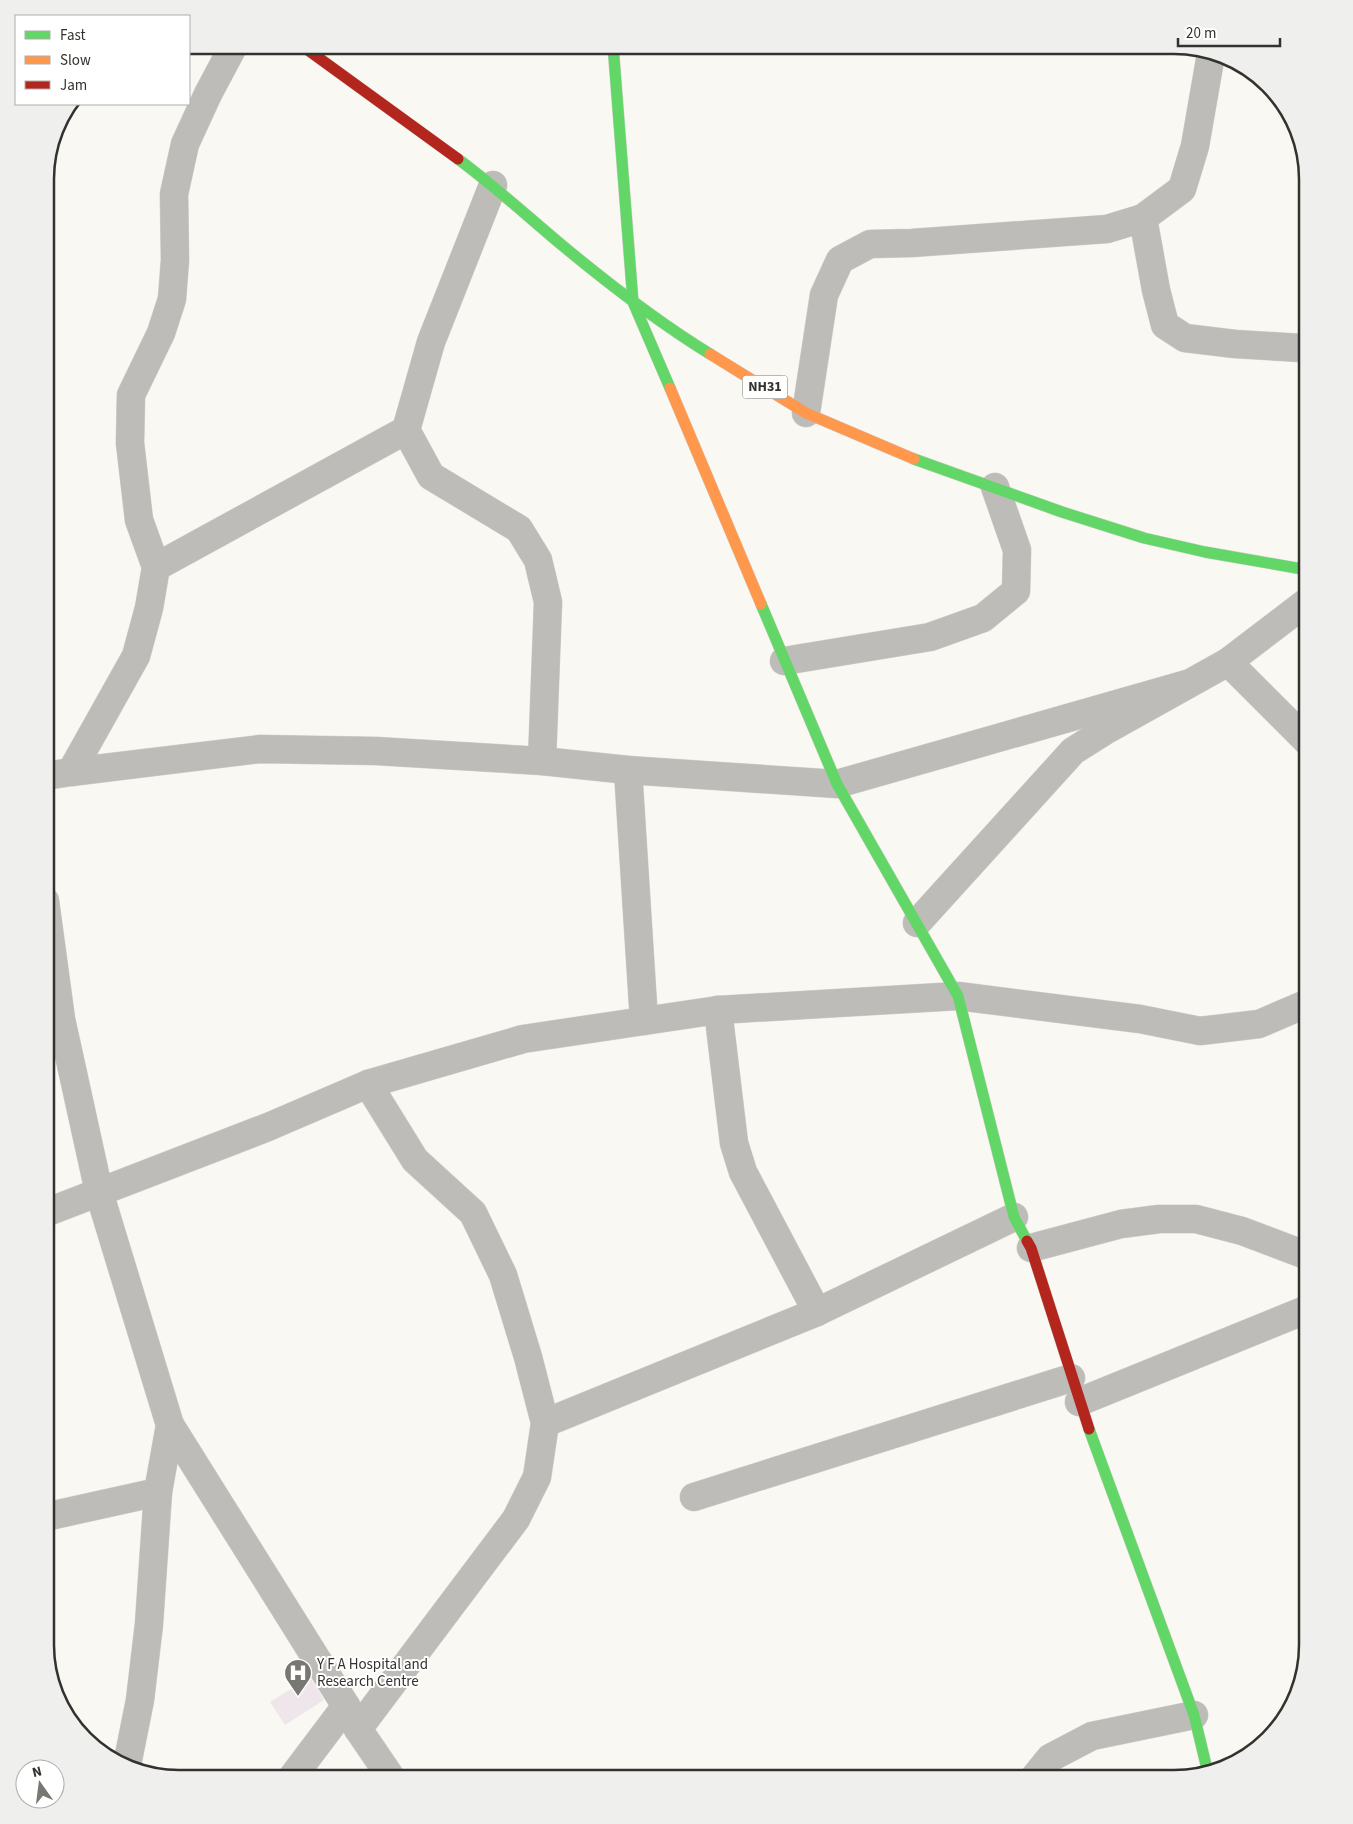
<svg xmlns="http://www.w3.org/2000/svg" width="1353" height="1824" font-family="'Source Sans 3',sans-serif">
<rect width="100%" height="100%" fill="#faf8f2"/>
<polygon fill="#efe6ec" points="310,1677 324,1700 285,1725 270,1702"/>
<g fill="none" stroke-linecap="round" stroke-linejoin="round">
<defs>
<g id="street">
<polyline points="493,185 431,342 406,430 431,476 519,529 538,560 548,602 542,761"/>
<polyline points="1143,218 1156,290 1165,325 1185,338 1235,344 1301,348 1308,351"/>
<polyline points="806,413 824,295 840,260 870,244 912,243 1107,229 1143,218 1182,189 1195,146 1211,54"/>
<polyline points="156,567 406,430"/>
<polyline points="784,661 930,637 983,618 1016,591 1017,550 995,487"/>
<polyline points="1228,662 1308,742"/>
<polyline points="628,770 644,1021"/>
<polyline points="71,772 136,656 149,608 156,567 139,520 130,443 131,395 161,333 172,299 175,260 174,194 185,144 208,94 234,45"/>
<polyline points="45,776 71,772 260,749 376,751 542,761 628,770 837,784 1187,684"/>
<polyline points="45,901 61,1019 99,1192 170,1425 346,1706 358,1729 392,1779"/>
<polyline points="917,923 1073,751 1108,729 1228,662 1308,601"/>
<polyline points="718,1010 734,1143 743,1172 817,1312"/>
<polyline points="45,1213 268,1127 368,1084 523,1039 718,1010 958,996 1140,1019 1200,1031 1259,1024 1308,1003"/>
<polyline points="1031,1248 1121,1224 1159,1219 1196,1219 1242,1231 1308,1256"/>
<polyline points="1079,1402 1308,1309"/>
<polyline points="545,1423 817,1312 1014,1217"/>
<polyline points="694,1497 1071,1378"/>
<polyline points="45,1517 158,1492"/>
<polyline points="358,1729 516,1519 537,1477 545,1423 528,1357 503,1275 473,1213 415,1160 368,1084"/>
<polyline points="127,1765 140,1700 149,1624 158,1492 170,1425"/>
<polyline points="291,1779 346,1706"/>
<polyline points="1033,1779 1050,1758 1092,1736 1194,1715"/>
</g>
<g id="fast">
<polyline points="613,45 633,302 670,388"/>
<path d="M 458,159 C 496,187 528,217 563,246 C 610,285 658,322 710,354"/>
<polyline points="914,459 1062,512 1144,538 1205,552 1308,570"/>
<polyline points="761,604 837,784 958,996 1014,1217 1027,1241"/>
<polyline points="1089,1429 1194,1715 1207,1769"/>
</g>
<g id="slow">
<polyline points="710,354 806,413 914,459"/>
<polyline points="670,388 761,604"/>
</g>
<g id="jam">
<polyline points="301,45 458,159"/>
<polyline points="1027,1241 1031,1248 1089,1429"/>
</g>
</defs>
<use href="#street" stroke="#d5d4cf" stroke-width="29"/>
<use href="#fast" stroke="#d5d4cf" stroke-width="12"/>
<use href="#slow" stroke="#d5d4cf" stroke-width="12"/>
<use href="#jam" stroke="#d5d4cf" stroke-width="12"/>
<use href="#street" stroke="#bdbcb9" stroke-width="28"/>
<use href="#fast" stroke="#63d668" stroke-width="11"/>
<use href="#slow" stroke="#ff974d" stroke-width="11"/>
<use href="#jam" stroke="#b3261e" stroke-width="11"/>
</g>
<defs>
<symbol id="hospital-pin" viewBox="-11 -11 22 30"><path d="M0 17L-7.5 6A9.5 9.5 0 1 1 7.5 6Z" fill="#797772" stroke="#fff"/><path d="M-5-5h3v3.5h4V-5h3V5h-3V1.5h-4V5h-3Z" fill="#fff"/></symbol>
</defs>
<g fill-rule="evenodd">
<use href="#hospital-pin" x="282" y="1657" width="32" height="43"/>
</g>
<g text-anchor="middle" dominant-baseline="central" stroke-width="4" stroke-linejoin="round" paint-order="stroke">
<rect fill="#fff" stroke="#70706c" stroke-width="1" x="742.5" y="375.5" width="45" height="23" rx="4"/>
<g font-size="14" font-weight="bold" fill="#33322d">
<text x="765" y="387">NH31</text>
</g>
<g font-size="15" fill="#33322d" stroke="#fff" text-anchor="start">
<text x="317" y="1664">Y F A Hospital and<tspan x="317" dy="17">Research Centre</tspan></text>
</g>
</g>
<path d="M0 0H1353V1824H0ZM179 54H1174A125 125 0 0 1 1299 179V1645A125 125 0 0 1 1174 1770H179A125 125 0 0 1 54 1645V179A125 125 0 0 1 179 54Z" fill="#efefee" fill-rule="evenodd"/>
<path fill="none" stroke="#33322d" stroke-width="2.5" d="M179 54H1174A125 125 0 0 1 1299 179V1645A125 125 0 0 1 1174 1770H179A125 125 0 0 1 54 1645V179A125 125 0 0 1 179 54Z"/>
<rect x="15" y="15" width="175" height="90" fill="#ffffff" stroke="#adadab"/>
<rect x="25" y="31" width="25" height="8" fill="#63d668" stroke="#adadab"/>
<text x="60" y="40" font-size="15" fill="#33322d">Fast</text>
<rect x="25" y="56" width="25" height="8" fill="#ff974d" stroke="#adadab"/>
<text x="60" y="65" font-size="15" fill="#33322d">Slow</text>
<rect x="25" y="81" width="25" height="8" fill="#b3261e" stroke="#adadab"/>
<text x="60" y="90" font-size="15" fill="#33322d">Jam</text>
<g transform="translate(40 1784) rotate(346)"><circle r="24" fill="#ffffff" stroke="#adadab"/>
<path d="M0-4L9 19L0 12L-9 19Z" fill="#797772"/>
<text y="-8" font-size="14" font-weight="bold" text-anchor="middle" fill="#33322d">N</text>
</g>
<path d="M1178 38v8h102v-8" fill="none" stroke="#33322d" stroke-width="2.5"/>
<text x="1186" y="38" font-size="15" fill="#33322d" stroke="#ffffff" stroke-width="4" paint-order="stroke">20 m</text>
</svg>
